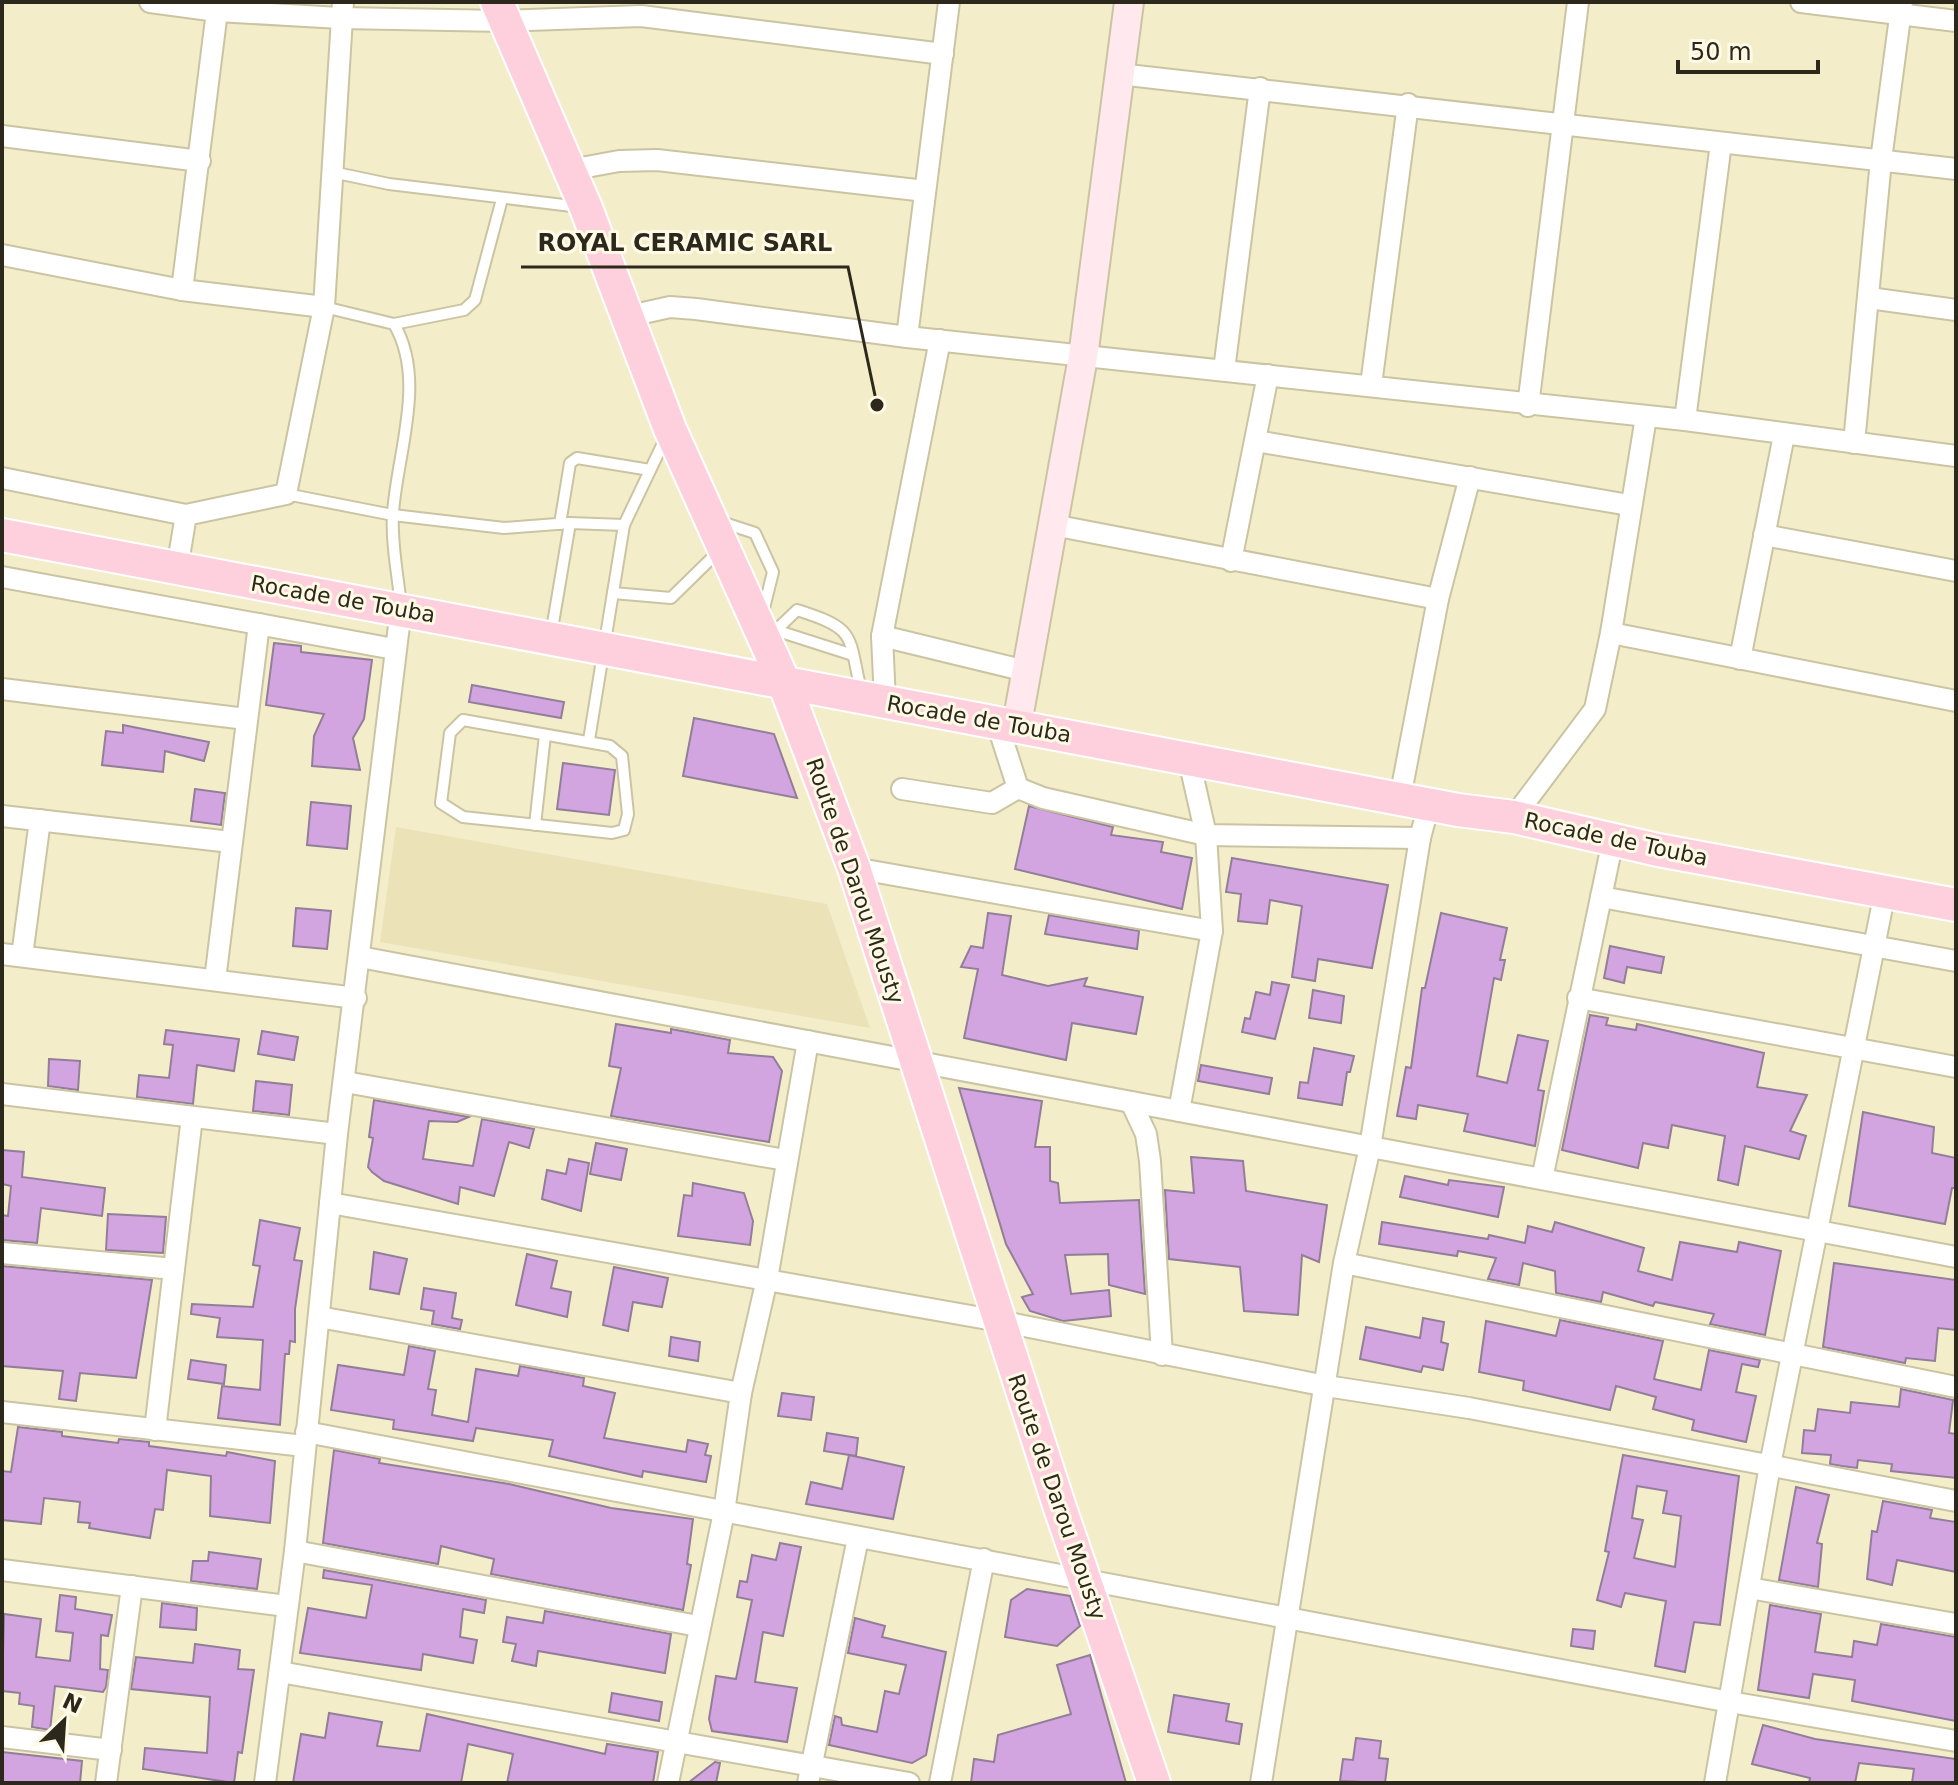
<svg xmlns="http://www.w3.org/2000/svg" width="1958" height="1785" font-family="'DejaVu Sans',sans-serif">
<rect width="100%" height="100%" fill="#f4edca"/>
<polygon fill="#ebe2b8" points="396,827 827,904 870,1028 380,942"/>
<g fill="#d2a5e1" stroke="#927e99" stroke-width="2" fill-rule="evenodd">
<polygon points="274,643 301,646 301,652 372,660 364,719 353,738 360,770 312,766 314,736 324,714 266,705"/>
<polygon points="472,685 564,702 561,718 469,702"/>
<polygon points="694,718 774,734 797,798 683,776"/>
<polygon points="123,725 209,742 204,761 165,751 163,772 102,765 106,731 123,733"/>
<polygon points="563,763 615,770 609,815 557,809"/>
<polygon points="195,789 225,793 221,825 191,821"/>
<polygon points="311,802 351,806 347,849 307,845"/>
<polygon points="1029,806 1113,827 1111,835 1163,842 1161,852 1192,858 1182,909 1015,869"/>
<polygon points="1232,858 1388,885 1372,968 1318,959 1315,981 1292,977 1302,906 1270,900 1267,924 1238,921 1241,894 1226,892"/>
<polygon points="296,908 331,911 327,949 293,946"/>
<polygon points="988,913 1011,916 1002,975 1048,986 1087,978 1084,986 1143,997 1136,1034 1072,1023 1066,1060 964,1038 978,969 961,967 971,946 983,948"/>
<polygon points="1441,913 1507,928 1500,960 1505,960 1501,980 1494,978 1477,1076 1507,1083 1518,1035 1548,1041 1538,1090 1544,1091 1535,1146 1464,1131 1468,1114 1418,1105 1416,1119 1397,1116 1406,1067 1411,1068 1422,988 1425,988"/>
<polygon points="1049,915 1139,931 1137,949 1045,934"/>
<polygon points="1610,946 1664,957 1661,973 1627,967 1624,983 1604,978"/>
<polygon points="1272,982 1289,985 1275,1039 1242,1032 1245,1018 1250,1019 1256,992 1270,995"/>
<polygon points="1313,990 1344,996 1341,1023 1309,1018"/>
<polygon points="1590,1015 1608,1018 1606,1025 1636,1030 1637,1024 1764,1053 1757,1087 1807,1095 1790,1131 1806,1136 1799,1159 1745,1146 1738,1185 1718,1180 1725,1136 1672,1125 1668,1148 1643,1143 1638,1168 1562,1150"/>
<polygon points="616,1024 671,1033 671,1029 730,1040 728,1053 773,1057 782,1071 769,1142 611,1116 621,1068 609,1066"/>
<polygon points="166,1030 239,1039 234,1071 197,1065 193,1104 137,1097 139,1075 169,1078 173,1045 164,1044"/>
<polygon points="262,1031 298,1037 294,1060 258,1054"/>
<polygon points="1314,1048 1354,1056 1350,1072 1347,1072 1342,1105 1298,1098 1300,1082 1308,1083"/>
<polygon points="49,1059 80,1061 78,1090 48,1086"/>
<polygon points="1201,1065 1272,1078 1269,1094 1198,1081"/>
<polygon points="256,1081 292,1085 289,1115 253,1111"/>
<polygon points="959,1088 1042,1101 1035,1147 1050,1147 1050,1181 1058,1183 1060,1203 1139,1200 1145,1294 1109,1285 1108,1254 1065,1255 1071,1294 1109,1290 1111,1316 1063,1321 1030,1311 1022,1297 1033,1294 1006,1244"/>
<polygon points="374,1100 469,1117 457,1122 429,1121 423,1159 473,1166 482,1119 534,1129 529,1148 509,1142 494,1196 460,1187 458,1204 384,1181 372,1172 368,1167 373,1138 369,1137"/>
<polygon points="1863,1112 1934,1127 1932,1153 1956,1158 1956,1188 1952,1188 1945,1224 1849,1206"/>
<polygon points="596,1143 627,1149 621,1180 590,1174"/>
<polygon points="2,1150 24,1152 22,1177 105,1188 102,1216 41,1208 37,1243 2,1240 2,1215 8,1216 11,1186 2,1184"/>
<polygon points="1191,1157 1243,1161 1246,1191 1327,1205 1319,1262 1302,1255 1298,1315 1244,1311 1240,1267 1169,1259 1165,1190 1194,1193"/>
<polygon points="569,1159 589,1163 581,1211 542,1199 547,1170 566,1174"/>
<polygon points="1405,1176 1448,1185 1449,1180 1504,1187 1498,1217 1400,1197"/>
<polygon points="693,1183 744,1193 753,1221 750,1245 678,1236 684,1195 692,1196"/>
<polygon points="108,1214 166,1217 163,1253 106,1250"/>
<polygon points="260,1220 300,1228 294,1260 302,1261 295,1309 295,1342 290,1341 289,1354 285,1354 280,1425 218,1418 222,1386 260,1390 263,1340 217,1337 220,1318 191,1314 192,1304 253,1307 260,1266 253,1265"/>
<polygon points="1382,1222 1488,1239 1489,1235 1525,1243 1528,1226 1552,1232 1555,1222 1644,1248 1638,1271 1672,1280 1680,1242 1737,1252 1739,1242 1781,1251 1765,1335 1710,1324 1714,1314 1655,1302 1653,1306 1603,1292 1601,1302 1556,1293 1555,1271 1523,1263 1519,1285 1488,1279 1496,1258 1458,1251 1457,1256 1379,1244"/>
<polygon points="374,1252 407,1259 399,1294 370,1289"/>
<polygon points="527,1254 557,1261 551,1288 571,1292 567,1317 516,1305"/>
<polygon points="1834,1263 1956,1280 1956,1330 1938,1328 1935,1361 1906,1358 1905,1363 1823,1347"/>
<polygon points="2,1266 152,1280 136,1378 80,1373 76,1401 59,1399 63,1371 2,1366"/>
<polygon points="614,1267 668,1278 662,1307 633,1302 628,1331 603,1325"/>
<polygon points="424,1288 456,1293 452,1318 462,1320 460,1329 432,1324 434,1311 421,1309"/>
<polygon points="1423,1318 1444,1322 1441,1342 1448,1344 1443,1370 1423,1366 1421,1372 1360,1359 1366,1327 1420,1338"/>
<polygon points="1560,1320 1663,1341 1654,1379 1701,1390 1709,1350 1760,1360 1758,1367 1742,1364 1736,1392 1756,1396 1746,1442 1692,1430 1694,1420 1653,1409 1656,1397 1616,1386 1610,1410 1523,1390 1524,1381 1479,1372 1486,1321 1556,1336"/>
<polygon points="671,1337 700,1342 698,1361 669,1356"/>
<polygon points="409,1346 435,1351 428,1389 436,1390 432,1415 468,1422 476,1369 518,1376 520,1366 584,1378 583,1386 615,1393 604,1438 686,1452 688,1440 708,1444 705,1455 711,1456 706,1482 643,1471 642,1477 549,1456 553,1440 476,1428 473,1441 393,1429 394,1420 331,1410 338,1365 404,1375"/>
<polygon points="191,1360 226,1365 224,1384 188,1379"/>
<polygon points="1901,1389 1953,1400 1949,1433 1956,1434 1956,1478 1891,1471 1892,1464 1858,1460 1857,1468 1842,1466 1830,1464 1831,1455 1802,1453 1804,1430 1815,1431 1818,1409 1850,1413 1851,1402 1899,1407"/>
<polygon points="782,1393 814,1397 811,1420 778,1416"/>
<polygon points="18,1427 62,1432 62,1436 118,1443 119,1439 149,1442 149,1446 226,1456 227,1452 275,1461 270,1523 210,1516 211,1476 167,1470 163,1510 155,1509 150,1538 89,1528 90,1523 78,1522 80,1502 44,1498 41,1524 2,1520 2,1471 11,1472"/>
<polygon points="827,1433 858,1438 856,1456 824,1451"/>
<polygon points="334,1450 380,1459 379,1463 509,1484 611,1508 693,1519 687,1564 691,1565 683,1610 491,1574 494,1559 441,1546 438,1564 323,1543"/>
<polygon points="849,1455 904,1467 893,1519 806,1504 811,1482 842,1489"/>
<path d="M 1623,1455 L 1739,1476 L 1720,1625 L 1694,1622 L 1685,1672 L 1655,1666 L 1666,1601 L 1625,1593 L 1621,1607 L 1597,1600 L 1609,1552 L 1605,1551 ZM 1637,1486 L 1667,1491 L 1663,1513 L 1681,1516 L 1675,1567 L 1634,1558 L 1643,1520 L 1632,1518 Z"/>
<polygon points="1796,1487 1829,1495 1817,1543 1822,1544 1818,1587 1779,1580"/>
<polygon points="1883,1501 1932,1510 1930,1518 1956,1522 1956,1572 1897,1560 1892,1585 1867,1579 1872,1531 1877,1532"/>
<polygon points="780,1543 801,1547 783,1636 763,1632 755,1682 797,1688 787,1742 712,1731 709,1719 716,1676 736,1679 752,1600 737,1597 740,1581 747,1582 752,1555 776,1560"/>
<polygon points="209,1552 261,1559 257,1589 191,1581 193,1561 208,1561"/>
<polygon points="324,1570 486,1600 484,1613 463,1609 460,1637 477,1640 473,1663 423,1654 421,1670 300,1653 308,1608 366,1618 372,1585 323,1578"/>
<polygon points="1027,1589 1070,1596 1080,1626 1057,1646 1005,1637 1011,1600"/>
<polygon points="60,1595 76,1597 75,1609 112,1615 108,1636 101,1635 100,1669 108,1670 106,1687 103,1692 55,1686 50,1730 32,1727 34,1706 19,1704 20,1693 2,1691 4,1614 41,1619 36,1657 70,1661 73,1633 56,1631"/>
<polygon points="162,1603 197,1608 196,1630 160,1627"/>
<polygon points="1770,1605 1821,1614 1815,1652 1852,1657 1854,1641 1877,1645 1881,1624 1956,1637 1956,1721 1852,1701 1855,1680 1813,1674 1809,1698 1758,1690"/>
<polygon points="545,1611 671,1634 665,1673 538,1651 536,1666 512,1661 516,1644 503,1642 507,1617 543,1623"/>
<polygon points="855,1618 885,1626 882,1637 946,1652 926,1755 912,1763 829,1745 835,1716 841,1718 842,1725 877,1732 885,1691 899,1694 906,1665 848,1653"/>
<polygon points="1573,1629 1595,1631 1593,1649 1571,1646"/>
<polygon points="195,1644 240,1650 238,1669 254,1670 242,1753 238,1752 234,1783 143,1769 145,1748 207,1753 210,1697 131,1689 136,1657 193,1663"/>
<polygon points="1090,1655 1126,1783 971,1783 974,1759 994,1762 998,1735 1071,1714 1057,1665"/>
<polygon points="612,1693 662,1702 659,1721 609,1712"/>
<polygon points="1174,1695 1229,1704 1226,1721 1242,1724 1239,1744 1168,1732"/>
<polygon points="329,1713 382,1722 377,1746 420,1751 427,1714 605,1754 607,1744 658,1752 653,1783 507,1783 513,1754 468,1744 461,1783 293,1783 301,1734 325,1738"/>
<polygon points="1763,1725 1815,1739 1956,1759 1956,1783 1912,1783 1914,1769 1859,1763 1855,1783 1809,1783 1810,1778 1752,1764"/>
<polygon points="1356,1738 1381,1741 1379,1758 1388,1759 1385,1783 1340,1781 1343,1759 1353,1760"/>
<polygon points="2,1752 82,1761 80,1783 2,1783"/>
<polygon points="715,1762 720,1763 716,1783 688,1783"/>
</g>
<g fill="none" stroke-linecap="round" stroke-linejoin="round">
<defs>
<g id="lane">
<polyline points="332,172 389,184 580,207"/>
<path d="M 324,307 L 394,324 C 427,380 397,453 393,513 C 391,543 398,576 401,606"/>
<polyline points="394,324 464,310 475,300 502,199"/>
<polyline points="286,494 393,515 504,528 570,523 624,525 589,740"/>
<polyline points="718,521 755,533 773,572 763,612"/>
<polyline points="560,524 570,463 577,458 650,470"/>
<polyline points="624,525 666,437"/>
<polyline points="613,593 671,598 720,550"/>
<polyline points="775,630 853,655"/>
<polyline points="551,635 570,523"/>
<path d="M 769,637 L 797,610 C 857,629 848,634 861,691"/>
<polygon points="463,720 610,746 622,756 628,814 624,830 612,833 463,817 441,803 450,733"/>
<polyline points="535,825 545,735"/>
</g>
<g id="street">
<polyline points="150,2 217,11 340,18 504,21 641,16 943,54"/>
<polyline points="1801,2 1956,21"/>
<polyline points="1119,74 1956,169"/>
<polyline points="2,136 200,161"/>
<polyline points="570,170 619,161 657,160 925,191"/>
<polyline points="2,255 182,290 324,307"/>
<polyline points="182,290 217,11"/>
<polyline points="1869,298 1956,310"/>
<polyline points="625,317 670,307 696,309 907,337 1685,420 1956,456"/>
<polyline points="907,337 949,2"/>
<polyline points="1224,370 1260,88"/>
<polyline points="1371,385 1408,104"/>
<polyline points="1528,406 1578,2"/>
<polyline points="1685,420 1721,143"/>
<polyline points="1256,441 1629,505"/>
<polyline points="1854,443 1881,160 1902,2"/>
<polyline points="2,478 186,515"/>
<polyline points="1053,525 1438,599"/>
<polyline points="1764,535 1956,571"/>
<polyline points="1231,561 1268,375"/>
<polyline points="177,569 186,515 286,494 324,307 343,2"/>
<polyline points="2,577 394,649"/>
<polyline points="1611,633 1956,701"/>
<polyline points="882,636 1026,671"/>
<polyline points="1740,659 1784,435"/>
<polyline points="2,689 246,719"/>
<polyline points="885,701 882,636 940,340"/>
<polyline points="996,720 1018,788 1043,798 1206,835 1420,838"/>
<polyline points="902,789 992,803 1018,788"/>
<polyline points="1400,798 1438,599 1470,477"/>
<polyline points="2,816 231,842"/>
<polyline points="1514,817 1595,709 1611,633 1646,417"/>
<polyline points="854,868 1212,931"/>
<polyline points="1601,897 1956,961"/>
<polyline points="2,954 356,998"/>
<polyline points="22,956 40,820"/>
<polyline points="360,957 1956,1257"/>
<polyline points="215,980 259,624"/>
<polyline points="1578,998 1956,1067"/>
<polyline points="345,1082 785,1160"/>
<polyline points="2,1094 337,1134"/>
<polyline points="1131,1102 1146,1134 1150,1161 1162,1355"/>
<polyline points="1179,1111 1212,931 1206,835 1189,760"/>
<polyline points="1542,1179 1613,840"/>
<polyline points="330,1203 999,1321 1326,1386 1469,1408 1956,1501"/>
<polyline points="2,1253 174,1269"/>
<polyline points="1344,1263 1956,1387"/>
<polyline points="319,1317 741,1393"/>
<polyline points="2,1412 304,1446"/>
<polyline points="155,1430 192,1117"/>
<polyline points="306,1432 1730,1702 1956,1741"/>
<polyline points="295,1551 698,1626"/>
<polyline points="2,1570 287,1606"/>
<polyline points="1749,1588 1956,1624"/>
<polyline points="280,1672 909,1783"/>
<polyline points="2,1737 111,1750"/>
<polyline points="106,1783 132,1586"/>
<polyline points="265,1783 295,1551 337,1134 401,609"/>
<polyline points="668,1783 724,1512 741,1393 767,1279 808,1041"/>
<polyline points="808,1783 858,1538"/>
<polyline points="940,1783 984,1559"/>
<polyline points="1261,1783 1344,1263 1370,1147 1420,838 1429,804"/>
<polyline points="1715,1783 1770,1465 1885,892"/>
</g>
<polyline id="secondary" points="1017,724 1083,357 1129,2"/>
<g id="primary">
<polyline points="497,2 586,208 670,429 783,680 854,868 1059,1505 1154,1783"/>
<polyline points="2,535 1458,810 1514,817 1658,850 1956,905"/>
</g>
</defs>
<use href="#lane" stroke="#cbc4a3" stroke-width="14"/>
<use href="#street" stroke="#cbc4a3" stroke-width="24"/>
<use href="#secondary" stroke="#cbc4a3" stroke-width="32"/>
<use href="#primary" stroke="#fff" stroke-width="36"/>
<use href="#lane" stroke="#fff" stroke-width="10"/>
<use href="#street" stroke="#fff" stroke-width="20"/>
<use href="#secondary" stroke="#ffe8ee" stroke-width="28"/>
<use href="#primary" stroke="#fed0dd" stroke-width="32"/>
</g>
<g text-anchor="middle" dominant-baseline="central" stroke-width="6" stroke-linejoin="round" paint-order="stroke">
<g font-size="22" fill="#2c291c" stroke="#fefae5">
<text transform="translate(343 599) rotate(10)">Rocade de Touba</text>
<text transform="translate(979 719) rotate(10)">Rocade de Touba</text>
<text transform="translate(1616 839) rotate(12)">Rocade de Touba</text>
<text transform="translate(855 881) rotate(71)">Route de Darou Mousty</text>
<text transform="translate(1057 1497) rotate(71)">Route de Darou Mousty</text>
</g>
</g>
<path fill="none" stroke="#2c291c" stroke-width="3" d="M877 405L848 267H521"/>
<circle fill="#2c291c" stroke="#fefae5" stroke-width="3" cx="877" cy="405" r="8"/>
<g font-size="24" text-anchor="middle" font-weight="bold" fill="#2c291c" stroke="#fefae5" stroke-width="6" stroke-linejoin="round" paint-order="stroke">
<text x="685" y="251">ROYAL CERAMIC SARL</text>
</g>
<rect width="1958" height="1785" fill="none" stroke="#2c291c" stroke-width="8"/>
<g transform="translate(64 1721) rotate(25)" stroke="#fefae5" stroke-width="6" paint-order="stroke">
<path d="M0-6L14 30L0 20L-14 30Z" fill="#2c291c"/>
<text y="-12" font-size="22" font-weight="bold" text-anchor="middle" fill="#2c291c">N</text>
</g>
<path d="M1678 60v12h140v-12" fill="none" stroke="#2c291c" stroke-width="4"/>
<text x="1690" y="60" font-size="24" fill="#2c291c" stroke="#fefae5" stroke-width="6" paint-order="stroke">50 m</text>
</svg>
